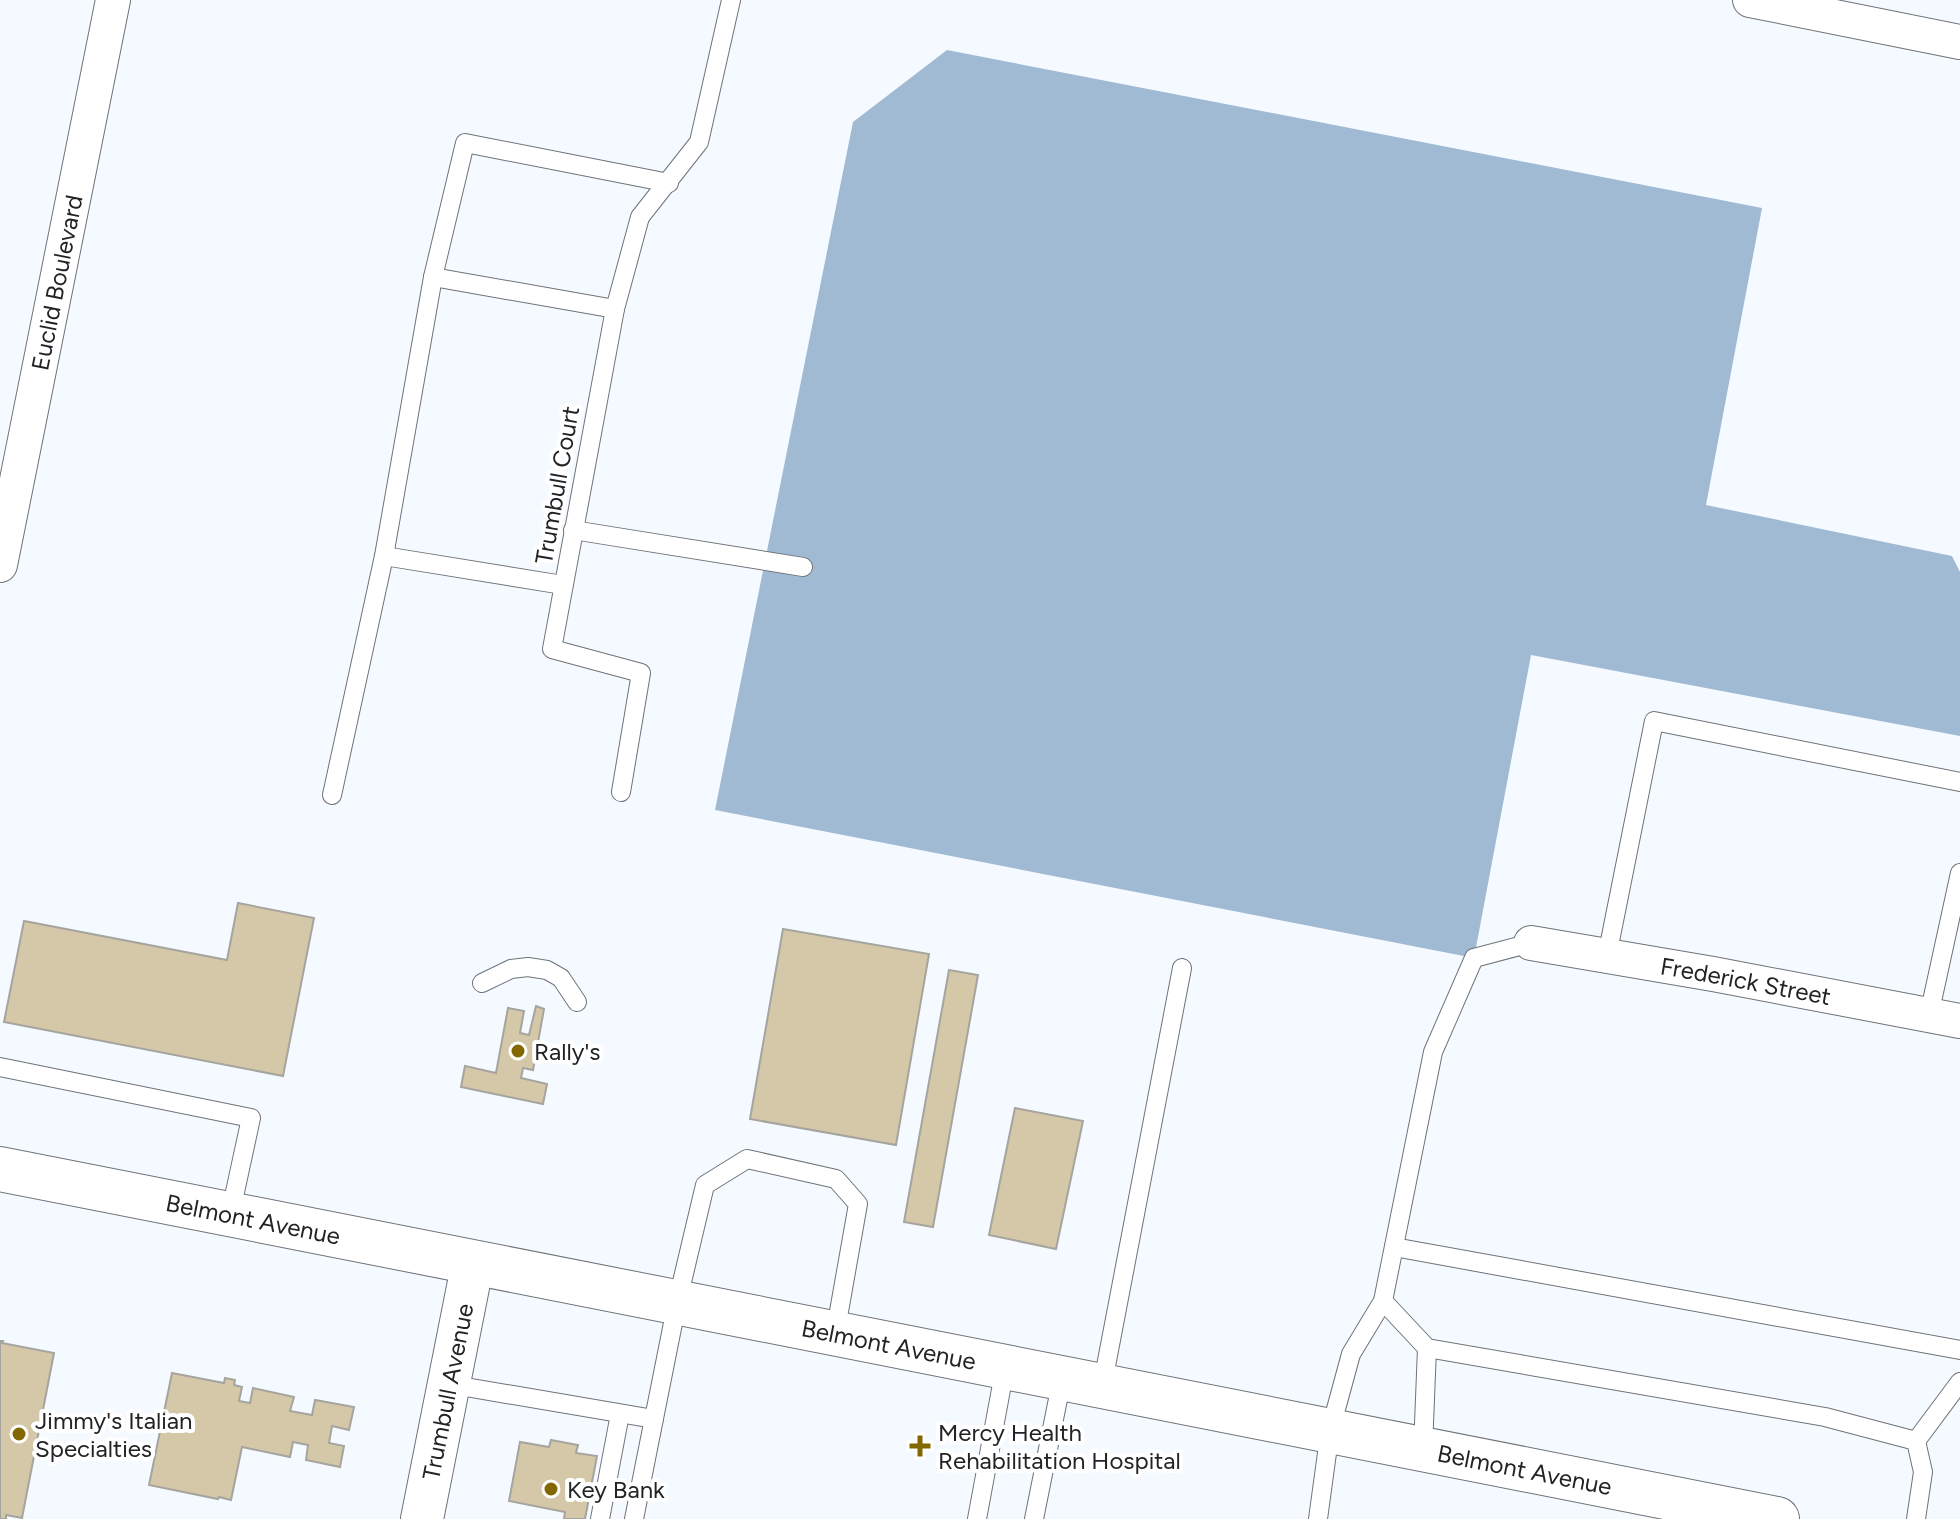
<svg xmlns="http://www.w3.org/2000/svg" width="1960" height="1519" font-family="Figtree,sans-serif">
<rect width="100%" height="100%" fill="#f4faff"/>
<polygon fill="#a1bad3" points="947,50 1762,208 1706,505 1952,556 1960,572 1960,736 1531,655 1474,958 715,810 853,122"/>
<g fill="#d4c8a8" stroke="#a6a49e" stroke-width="2">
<polygon points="238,903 314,918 283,1076 4,1022 24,921 227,960"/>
<polygon points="783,929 929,954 896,1145 750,1119"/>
<polygon points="949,970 978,975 933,1227 904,1222"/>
<polygon points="536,1006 544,1009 533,1070 523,1068 521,1078 547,1084 543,1104 461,1087 465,1066 496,1073 508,1008 524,1011 520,1033 529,1035"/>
<polygon points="1015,1108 1083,1121 1056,1249 989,1235"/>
<polygon points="0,1341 3,1341 2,1343 54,1353 22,1518 6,1515 6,1519 0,1519"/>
<polygon points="172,1373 224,1383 225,1378 235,1380 234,1385 242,1387 239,1401 250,1403 253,1388 294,1397 290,1411 312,1415 315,1400 354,1407 349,1430 332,1426 329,1443 344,1446 340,1467 306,1460 308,1445 293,1442 290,1457 242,1447 231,1500 219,1497 218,1499 149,1485"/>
<polygon points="551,1440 578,1445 576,1453 597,1456 585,1519 564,1519 565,1512 509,1501 520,1442 549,1447"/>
</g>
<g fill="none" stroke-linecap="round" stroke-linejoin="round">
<defs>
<g id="service">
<polyline points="433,277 615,309"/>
<polyline points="573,530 803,567"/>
<polyline points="384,556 563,585"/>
<polyline points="621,792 641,673 552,649 615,309 640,217 699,142 731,0"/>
<polyline points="332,795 384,556 433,277 465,143 669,183"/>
<polyline points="1607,956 1654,721 1960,782"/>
<polyline points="482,983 511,969 528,967 547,970 561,978 577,1002"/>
<polyline points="1929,1015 1960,873"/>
<polyline points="0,1067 251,1118 230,1215"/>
<polyline points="1394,1247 1960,1350"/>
<polyline points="1383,1301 1427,1348 1423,1449"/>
<polyline points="1427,1348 1825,1417 1916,1441 1923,1472 1916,1519"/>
<polyline points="448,1384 654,1419"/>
<polyline points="1102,1387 1182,968"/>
<polyline points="1916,1441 1960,1382"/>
<polyline points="600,1519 620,1414"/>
<polyline points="634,1519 677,1303 705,1185 747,1159 836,1179 858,1204 835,1334"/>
<polyline points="977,1519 1005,1368"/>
<polyline points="1034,1519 1062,1379"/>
<polyline points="1318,1519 1330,1431 1351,1354 1383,1301 1433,1052 1474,958 1531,943"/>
</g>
<g id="minor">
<polyline points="1750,0 1960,42"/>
<path id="s1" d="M 0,565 L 113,0"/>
<path id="s2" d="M 1531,943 L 1713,974 L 1960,1021"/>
</g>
<g id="tertiary">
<path id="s3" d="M 422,1519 L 473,1262"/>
</g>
<g id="secondary">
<path id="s4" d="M 0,1169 L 1777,1519"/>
</g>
</defs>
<use href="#service" stroke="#6f7377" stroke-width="20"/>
<use href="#minor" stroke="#6f7377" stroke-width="36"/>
<use href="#tertiary" stroke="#6f7377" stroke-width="44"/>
<use href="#secondary" stroke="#6f7377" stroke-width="46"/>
<use href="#service" stroke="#fff" stroke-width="18"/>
<use href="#minor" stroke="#fff" stroke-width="34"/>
<use href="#tertiary" stroke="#fff" stroke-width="42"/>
<use href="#secondary" stroke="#fff" stroke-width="44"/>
</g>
<g fill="#836700" stroke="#fff" stroke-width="3">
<circle cx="518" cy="1051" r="8"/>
<circle cx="19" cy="1434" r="8"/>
<path d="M916 1434h8v8h8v8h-8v8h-8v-8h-8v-8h8z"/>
<circle cx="551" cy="1489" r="8"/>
</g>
<g text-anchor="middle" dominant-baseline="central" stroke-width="8" stroke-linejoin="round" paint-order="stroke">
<g font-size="24" fill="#212325" stroke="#fff">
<text stroke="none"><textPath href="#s1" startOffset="288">Euclid Boulevard</textPath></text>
<text transform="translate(557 485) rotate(-80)">Trumbull Court</text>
<text stroke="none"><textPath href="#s2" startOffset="218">Frederick Street</textPath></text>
<text stroke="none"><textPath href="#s4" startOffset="258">Belmont Avenue</textPath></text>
<text stroke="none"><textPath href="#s4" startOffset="906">Belmont Avenue</textPath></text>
<text stroke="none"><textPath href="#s3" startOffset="130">Trumbull Avenue</textPath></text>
<text stroke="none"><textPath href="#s4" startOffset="1554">Belmont Avenue</textPath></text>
</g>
<g font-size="24" fill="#212325" stroke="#fff" text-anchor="start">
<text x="534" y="1051">Rally's</text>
<text x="35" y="1420">Jimmy's Italian<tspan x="35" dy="28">Specialties</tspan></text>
<text x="938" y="1432">Mercy Health<tspan x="938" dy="28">Rehabilitation Hospital</tspan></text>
<text x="567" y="1489">Key Bank</text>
</g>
</g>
</svg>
